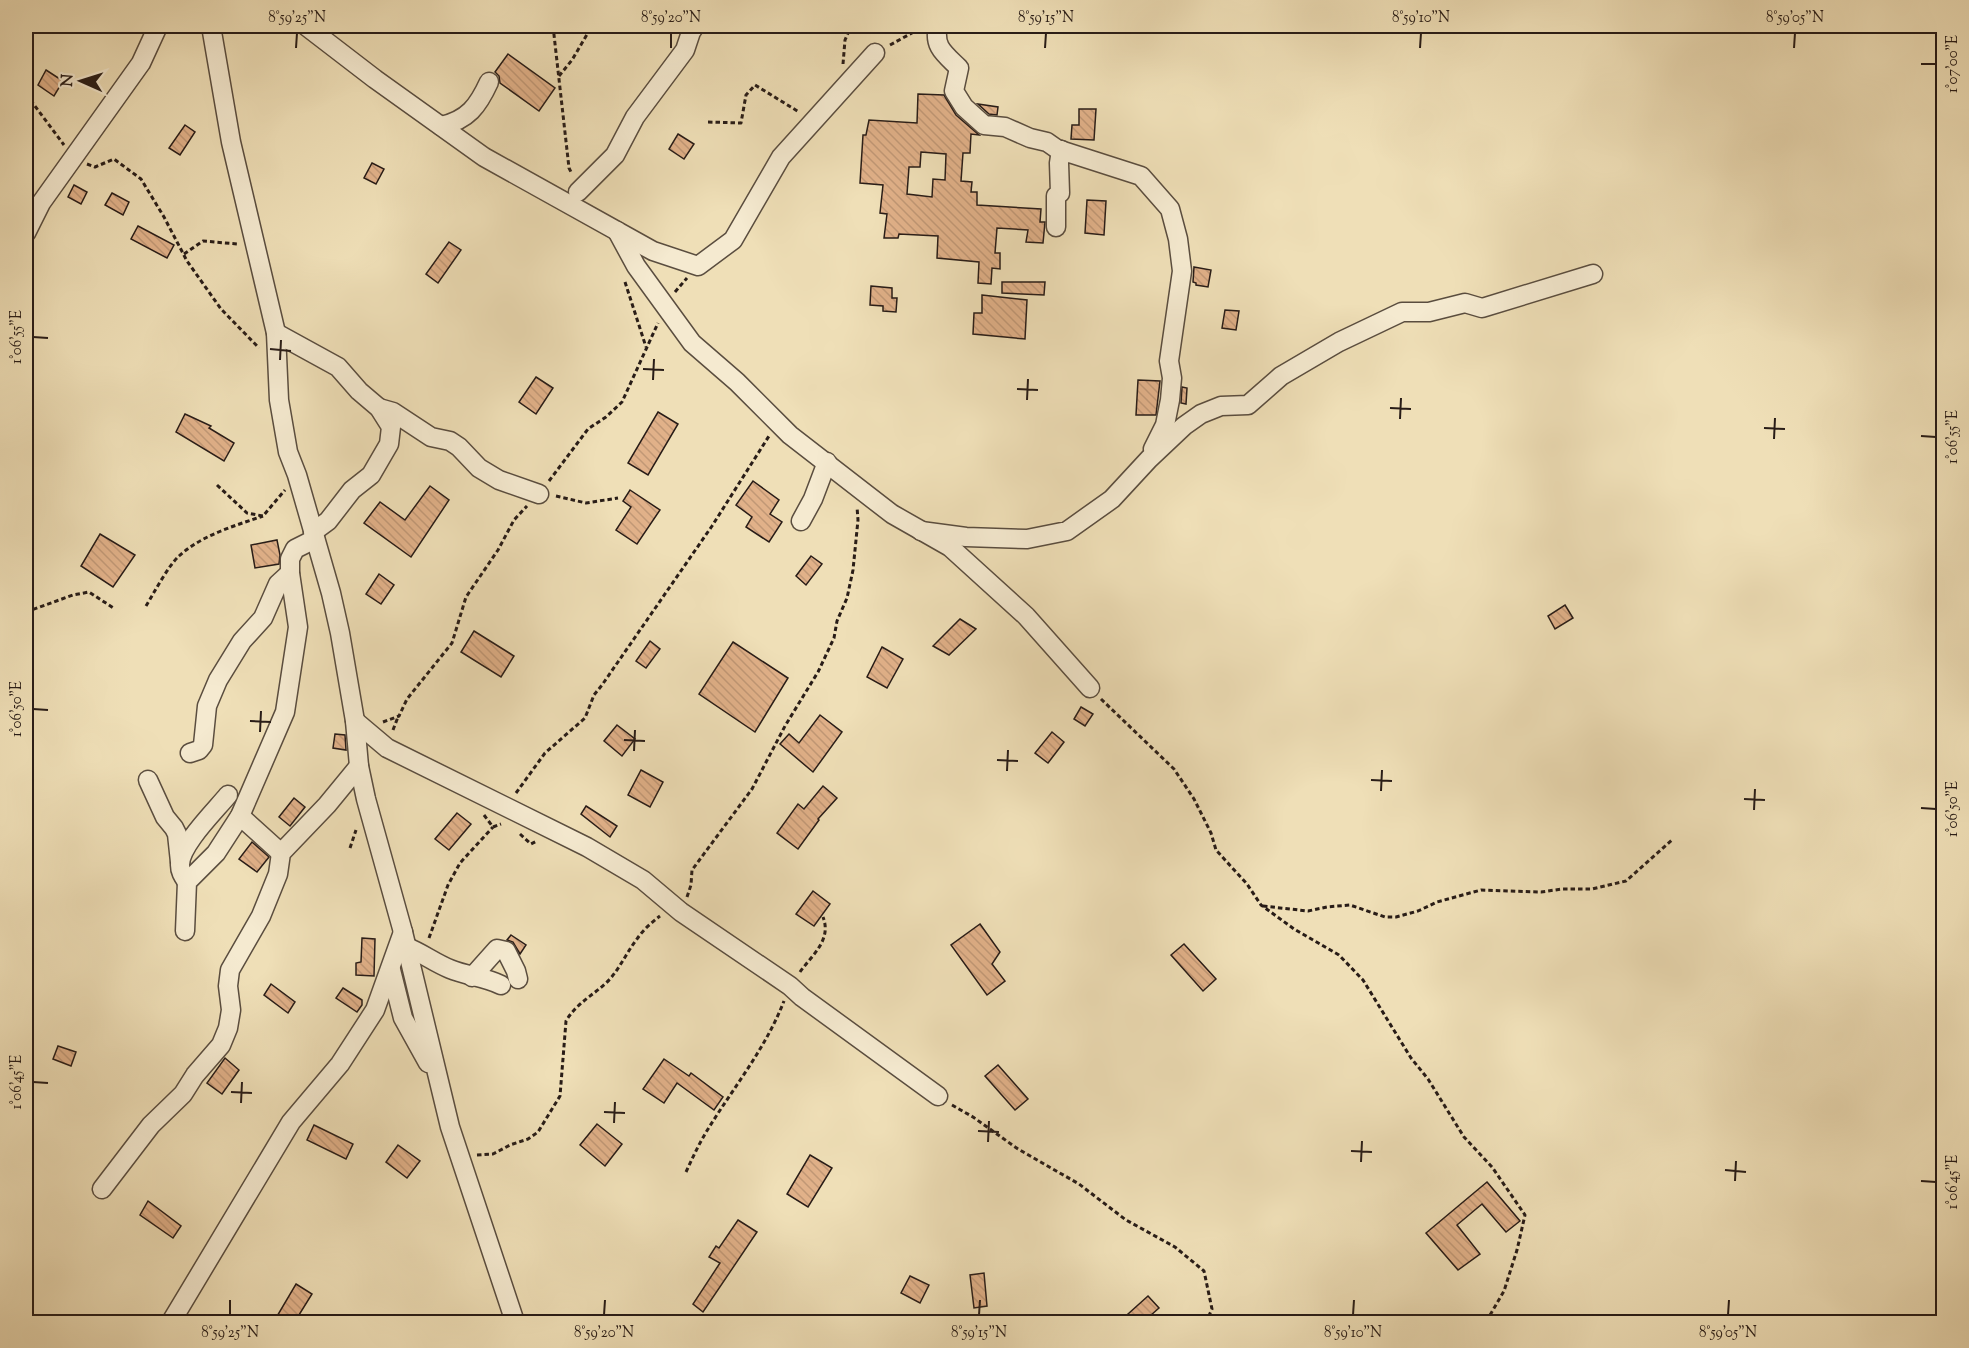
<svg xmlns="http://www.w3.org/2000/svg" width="1969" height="1348" font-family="'Sorts Mill Goudy',serif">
<defs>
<pattern id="building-back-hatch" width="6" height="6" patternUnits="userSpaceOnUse" patternTransform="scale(1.5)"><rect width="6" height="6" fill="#e1b189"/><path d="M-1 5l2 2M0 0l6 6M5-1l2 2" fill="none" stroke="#c19876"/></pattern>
</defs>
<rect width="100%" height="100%" fill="#efdfb7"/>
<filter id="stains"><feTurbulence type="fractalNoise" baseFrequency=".00333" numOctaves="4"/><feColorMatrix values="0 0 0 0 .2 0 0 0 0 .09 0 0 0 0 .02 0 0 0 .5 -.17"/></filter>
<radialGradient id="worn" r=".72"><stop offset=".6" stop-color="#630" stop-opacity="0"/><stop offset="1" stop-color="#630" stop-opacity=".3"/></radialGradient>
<g fill="url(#building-back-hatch)" stroke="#281c17" stroke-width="1.5" fill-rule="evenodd">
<polygon points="508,54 555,88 539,111 500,83 499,76 495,72"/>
<polygon points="46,70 63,81 54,96 38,85"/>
<path d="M 918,94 L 944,95 L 956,115 L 979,135 L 971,134 L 970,153 L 963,153 L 961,181 L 972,182 L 971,192 L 977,192 L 977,205 L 1041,209 L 1040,222 L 1045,222 L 1043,243 L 1026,242 L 1028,230 L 997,228 L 995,253 L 1000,253 L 1000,269 L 992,268 L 991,284 L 978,283 L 979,262 L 937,258 L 938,236 L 899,234 L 898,238 L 884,238 L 887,214 L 880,213 L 883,185 L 860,183 L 863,135 L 866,135 L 869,120 L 917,123 ZM 921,152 L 946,154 L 945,180 L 933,179 L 932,197 L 907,194 L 909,167 L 920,167 Z"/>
<polygon points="978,104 998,107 997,115 989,114"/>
<polygon points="1079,109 1096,109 1094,140 1071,139 1072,125 1079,125"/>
<polygon points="185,125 195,132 180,155 169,148"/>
<polygon points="678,134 694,144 684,159 669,149"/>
<polygon points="372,163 384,169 376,184 364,178"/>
<polygon points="74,185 87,192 81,204 68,197"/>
<polygon points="112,193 129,202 123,215 105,205"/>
<polygon points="1087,200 1106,201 1104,235 1085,233"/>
<polygon points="138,226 174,245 167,258 131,239"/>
<polygon points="449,242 461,250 438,283 426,274"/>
<polygon points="1194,267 1211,270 1208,287 1196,285 1196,283 1193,282"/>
<polygon points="1002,282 1045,282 1044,295 1002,293"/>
<polygon points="871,286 892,288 892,298 897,298 896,312 883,311 883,306 870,305"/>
<polygon points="982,295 1027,300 1025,339 973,334 974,313 982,313"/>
<polygon points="1225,310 1239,311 1236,330 1222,328"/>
<polygon points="536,377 553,388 536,414 519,402"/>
<polygon points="1138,380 1160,381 1156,415 1136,415"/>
<polygon points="1182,387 1187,388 1186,404 1181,403"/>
<polygon points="658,412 678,424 648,475 628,463"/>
<polygon points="185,414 211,426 209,428 234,443 224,461 176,432"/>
<polygon points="753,481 779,500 770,514 782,522 769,542 746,527 752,517 736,505"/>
<polygon points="430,486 449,500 411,557 364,523 380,502 405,520"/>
<polygon points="630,490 660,510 637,544 616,530 631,507 623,501"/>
<polygon points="100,534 135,555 113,587 81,566"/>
<polygon points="277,540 280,555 279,564 255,568 251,545"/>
<polygon points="811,556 822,564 806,585 796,576"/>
<polygon points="379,574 394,585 381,604 366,594"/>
<polygon points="1565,605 1573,618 1555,629 1548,616"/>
<polygon points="960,619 976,629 949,655 933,646"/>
<polygon points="474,631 514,656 501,677 461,652"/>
<polygon points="650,641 660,649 646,668 636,661"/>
<polygon points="733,642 788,678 755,732 699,694"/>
<polygon points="882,647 903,659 887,688 867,677"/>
<polygon points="1081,707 1093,714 1085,726 1074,719"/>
<polygon points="820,715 842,732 813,772 780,744 789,734 799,743"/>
<polygon points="617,725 635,739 622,756 604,741"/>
<polygon points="1052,732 1064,742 1048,763 1035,753"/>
<polygon points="335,734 345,735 346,750 333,748"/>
<polygon points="641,770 663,782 650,807 628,795"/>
<polygon points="823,786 837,798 818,819 819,820 798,849 777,833 798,804 804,809"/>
<polygon points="294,798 305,807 290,826 279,817"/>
<polygon points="586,806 617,826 610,837 581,814"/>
<polygon points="457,813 471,824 449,850 435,839"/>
<polygon points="252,842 269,857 257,872 239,859"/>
<polygon points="813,891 830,904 814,926 796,914"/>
<polygon points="980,924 1000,952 992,964 1005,981 987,995 951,945"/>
<polygon points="511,935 526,945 520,954 513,942 507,940"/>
<polygon points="362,938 375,939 374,976 356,975 356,963 361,962"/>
<polygon points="1184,944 1216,979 1203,991 1171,955"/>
<polygon points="271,984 295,1002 288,1013 264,995"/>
<polygon points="343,988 362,1000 362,1005 357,1012 336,998"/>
<polygon points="58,1046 76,1052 71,1066 53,1059"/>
<polygon points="225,1058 239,1070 222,1094 207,1083"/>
<polygon points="664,1059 689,1076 691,1073 723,1097 714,1110 677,1083 664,1103 643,1089"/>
<polygon points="998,1065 1028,1099 1015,1110 985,1076"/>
<polygon points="597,1124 622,1144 605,1166 580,1145"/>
<polygon points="314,1125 353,1144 346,1159 307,1140"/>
<polygon points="398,1145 420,1161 407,1178 386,1162"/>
<polygon points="810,1155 832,1168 808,1207 787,1194"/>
<polygon points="1487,1182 1520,1221 1506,1232 1482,1204 1457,1225 1480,1254 1458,1270 1426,1233"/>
<polygon points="148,1201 181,1226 173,1238 140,1215"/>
<polygon points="738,1220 757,1232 703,1312 693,1304 720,1263 709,1257 716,1246 719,1248"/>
<polygon points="984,1273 987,1306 974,1308 970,1275"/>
<polygon points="910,1276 929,1285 920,1303 901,1293"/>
<polygon points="296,1284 312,1294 294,1323 273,1323"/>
<polygon points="1148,1296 1159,1308 1142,1323 1118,1323"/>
</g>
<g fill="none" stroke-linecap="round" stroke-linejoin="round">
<defs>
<g id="minor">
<polyline points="211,26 231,142 276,333 279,400 288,452 297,475 331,593 340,633 355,721 359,766 366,799 403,932 450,1127 515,1322"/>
<polyline points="306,26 375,79 484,157 653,251 698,266 733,240 781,157 875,53"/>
<path d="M 938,26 C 933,47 945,54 959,68 L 954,91 L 964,107 L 984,125 L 1005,127 L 1030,138 L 1047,142 L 1057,149 L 1141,176 L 1170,209 L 1178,239 L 1182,271 L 1169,361 L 1172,378 L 1170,400 L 1165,425 L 1153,449"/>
<path d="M 441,126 C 468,120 478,106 489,82"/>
<polyline points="578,192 615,155 635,117 685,50 691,32 695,26"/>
<polyline points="1056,227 1056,196 1060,193 1059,163 1061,150"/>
<polyline points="617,231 636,266 692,343 737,382 790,435 892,514 950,547 1026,616 1090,688"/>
<polyline points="26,233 41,203 141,63 158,26"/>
<polyline points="276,333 338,367 359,391 379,408 391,427 389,444 371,475 352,490 328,521 313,532"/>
<polyline points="379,408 393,412 431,437 450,441 459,447 479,468 499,480 539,494"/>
<polyline points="801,521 813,499 827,462"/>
<polyline points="921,531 966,537 1027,539 1067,531 1112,499 1149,459 1184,426 1201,414 1221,406 1248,405 1281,376 1339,342 1402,312 1429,312 1465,303 1482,308 1593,274"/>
<polyline points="355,721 387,748 587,847 643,880 681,912 790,986 802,997 938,1096"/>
<polyline points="190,753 199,750 203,745 207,706 218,680 242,641 263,618 278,584 290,573"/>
<polyline points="148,780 165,817 174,828 177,834 180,862"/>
<polyline points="240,816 281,853"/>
<path d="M 187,882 C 183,876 180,872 180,865 C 180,845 215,811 228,795"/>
<polyline points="185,931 187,882 216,853 240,816 285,712 298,627 290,573 290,559 295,549 315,539"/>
<path d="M 407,947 C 422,953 435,963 450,969 C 467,976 485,977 501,985"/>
<polyline points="391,970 403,1018 428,1063"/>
<polyline points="472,977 497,949 506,951 516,971 518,979"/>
<polyline points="102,1189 151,1125 183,1094 195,1075 221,1045 228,1028 231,1010 228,986 230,970 261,916 278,874 281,853 327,805 359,766"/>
<polyline points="171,1322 291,1122 340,1064 375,1010 403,932"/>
</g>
</defs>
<use href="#minor" stroke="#5a4d3f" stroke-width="21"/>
<g stroke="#281c17" stroke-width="3" stroke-dasharray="4.5 3" stroke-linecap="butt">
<polyline points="553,26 569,168 572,174"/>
<polyline points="890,45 921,28"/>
<polyline points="843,64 845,40 851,26"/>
<polyline points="559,76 572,60 592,26"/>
<polyline points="26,94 64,145"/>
<polyline points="708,122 741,123 746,95 755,85 799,112"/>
<polyline points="87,164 95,167 114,159 141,179 164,217 187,261 221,309 259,348"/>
<polyline points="184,254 203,241 237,244"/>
<polyline points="625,282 646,347"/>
<polyline points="675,292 687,278"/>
<polyline points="549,481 588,429 606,417 622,402 658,323"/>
<polyline points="217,485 247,513 263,516 285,490"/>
<polyline points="556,496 586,503 618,498"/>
<path d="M 146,606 C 154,593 168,566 179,556 C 202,535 234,526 263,516"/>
<polyline points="26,612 73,595 89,592 115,609"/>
<polyline points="1101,699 1174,769 1194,799 1211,833 1216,850 1247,884 1261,905 1294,929 1339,955 1363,980 1411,1058 1428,1079 1464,1137 1492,1167 1525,1215 1517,1250 1504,1291 1486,1322"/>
<polyline points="383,722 399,716 407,699 452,643 466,597 498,550 514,520 527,506"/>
<polyline points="393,730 398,717"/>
<polyline points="516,793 545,753 585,718 594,695 602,685 712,526 769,436"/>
<polyline points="484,815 493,827 501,824"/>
<polyline points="520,834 531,844 537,841"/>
<polyline points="350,848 356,830"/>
<polyline points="687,897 691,885 692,870 752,789 785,726 818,672 834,638 837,621 847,598 853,570 858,520 857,507"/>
<polyline points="1263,906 1308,911 1327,907 1350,905 1385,917 1396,917 1418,911 1437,902 1481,890 1541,892 1562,889 1592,889 1626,881 1672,840"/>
<polyline points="429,938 448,885 460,863 493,827"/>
<path d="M 800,972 C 812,955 832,940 823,917"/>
<polyline points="952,1105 973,1117 1018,1149 1079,1184 1126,1220 1175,1247 1204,1271 1212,1309 1206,1322"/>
<path d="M 477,1155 L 493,1154 L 510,1145 L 528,1139 L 538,1132 L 560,1096 L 566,1021 C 577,1002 596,994 610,979 C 621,966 627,952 637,939 C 643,930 652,922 660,916"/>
<path d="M 686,1172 C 692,1159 698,1146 705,1134 C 732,1089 765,1050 784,1001"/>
</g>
<use href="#minor" stroke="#f5ead0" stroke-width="18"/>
</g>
<path fill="none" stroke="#281c17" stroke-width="2" d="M 296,48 L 297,33M 671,48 L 671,33M 1045,48 L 1046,33M 1420,48 L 1421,33M 1794,48 L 1795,33M 1921,64 L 1936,64M 33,337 L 48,338M 270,349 L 291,351M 280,360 L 281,340M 643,369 L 664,370M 653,380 L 654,359M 1017,389 L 1038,390M 1027,400 L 1028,379M 1390,408 L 1411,409M 1400,419 L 1401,398M 1764,428 L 1785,429M 1921,436 L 1936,437M 1774,439 L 1775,418M 33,709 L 48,710M 250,721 L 271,722M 260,732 L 261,711M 624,740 L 645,741M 634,751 L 635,730M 997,760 L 1018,761M 1007,771 L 1008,750M 1371,780 L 1392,781M 1381,791 L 1382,770M 1744,799 L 1765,800M 1921,808 L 1936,809M 1754,810 L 1755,789M 33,1082 L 48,1083M 231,1092 L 252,1093M 241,1103 L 242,1082M 604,1112 L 625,1113M 614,1123 L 615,1102M 978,1131 L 999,1132M 988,1142 L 989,1121M 1351,1151 L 1372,1152M 1361,1162 L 1362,1141M 1725,1170 L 1746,1172M 1735,1181 L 1736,1161M 1921,1181 L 1936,1182M 230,1315 L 230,1300M 604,1315 L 605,1300M 979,1315 L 980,1300M 1353,1315 L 1354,1300M 1728,1315 L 1729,1300"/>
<rect width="1969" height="1348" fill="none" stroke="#efdfb7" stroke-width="66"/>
<g transform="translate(81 81) rotate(273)" stroke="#f5ead0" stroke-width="4.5" paint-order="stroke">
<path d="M0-4.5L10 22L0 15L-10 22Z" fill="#281c17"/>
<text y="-9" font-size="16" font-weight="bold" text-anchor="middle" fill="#281c17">N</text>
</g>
<rect x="33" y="33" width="1903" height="1282" fill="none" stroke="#281c17" stroke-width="2"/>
<g font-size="15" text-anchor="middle" fill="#281c17">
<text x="297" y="22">8°59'25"N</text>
<text x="671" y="22">8°59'20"N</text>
<text x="1046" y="22">8°59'15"N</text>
<text x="1421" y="22">8°59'10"N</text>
<text x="1795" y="22">8°59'05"N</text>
<text transform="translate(1952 64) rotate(-90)" y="5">1°07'00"E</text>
<text transform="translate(16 337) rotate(-90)" y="5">1°06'55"E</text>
<text transform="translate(1952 437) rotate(-90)" y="5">1°06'55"E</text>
<text transform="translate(16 709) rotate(-90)" y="5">1°06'50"E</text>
<text transform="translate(1952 809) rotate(-90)" y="5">1°06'50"E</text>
<text transform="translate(16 1082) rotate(-90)" y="5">1°06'45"E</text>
<text transform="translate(1952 1182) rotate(-90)" y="5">1°06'45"E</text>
<text x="230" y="1337">8°59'25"N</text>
<text x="604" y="1337">8°59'20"N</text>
<text x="979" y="1337">8°59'15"N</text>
<text x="1353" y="1337">8°59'10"N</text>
<text x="1728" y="1337">8°59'05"N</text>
</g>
<rect width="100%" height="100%" filter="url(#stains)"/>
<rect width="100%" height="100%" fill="url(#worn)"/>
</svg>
